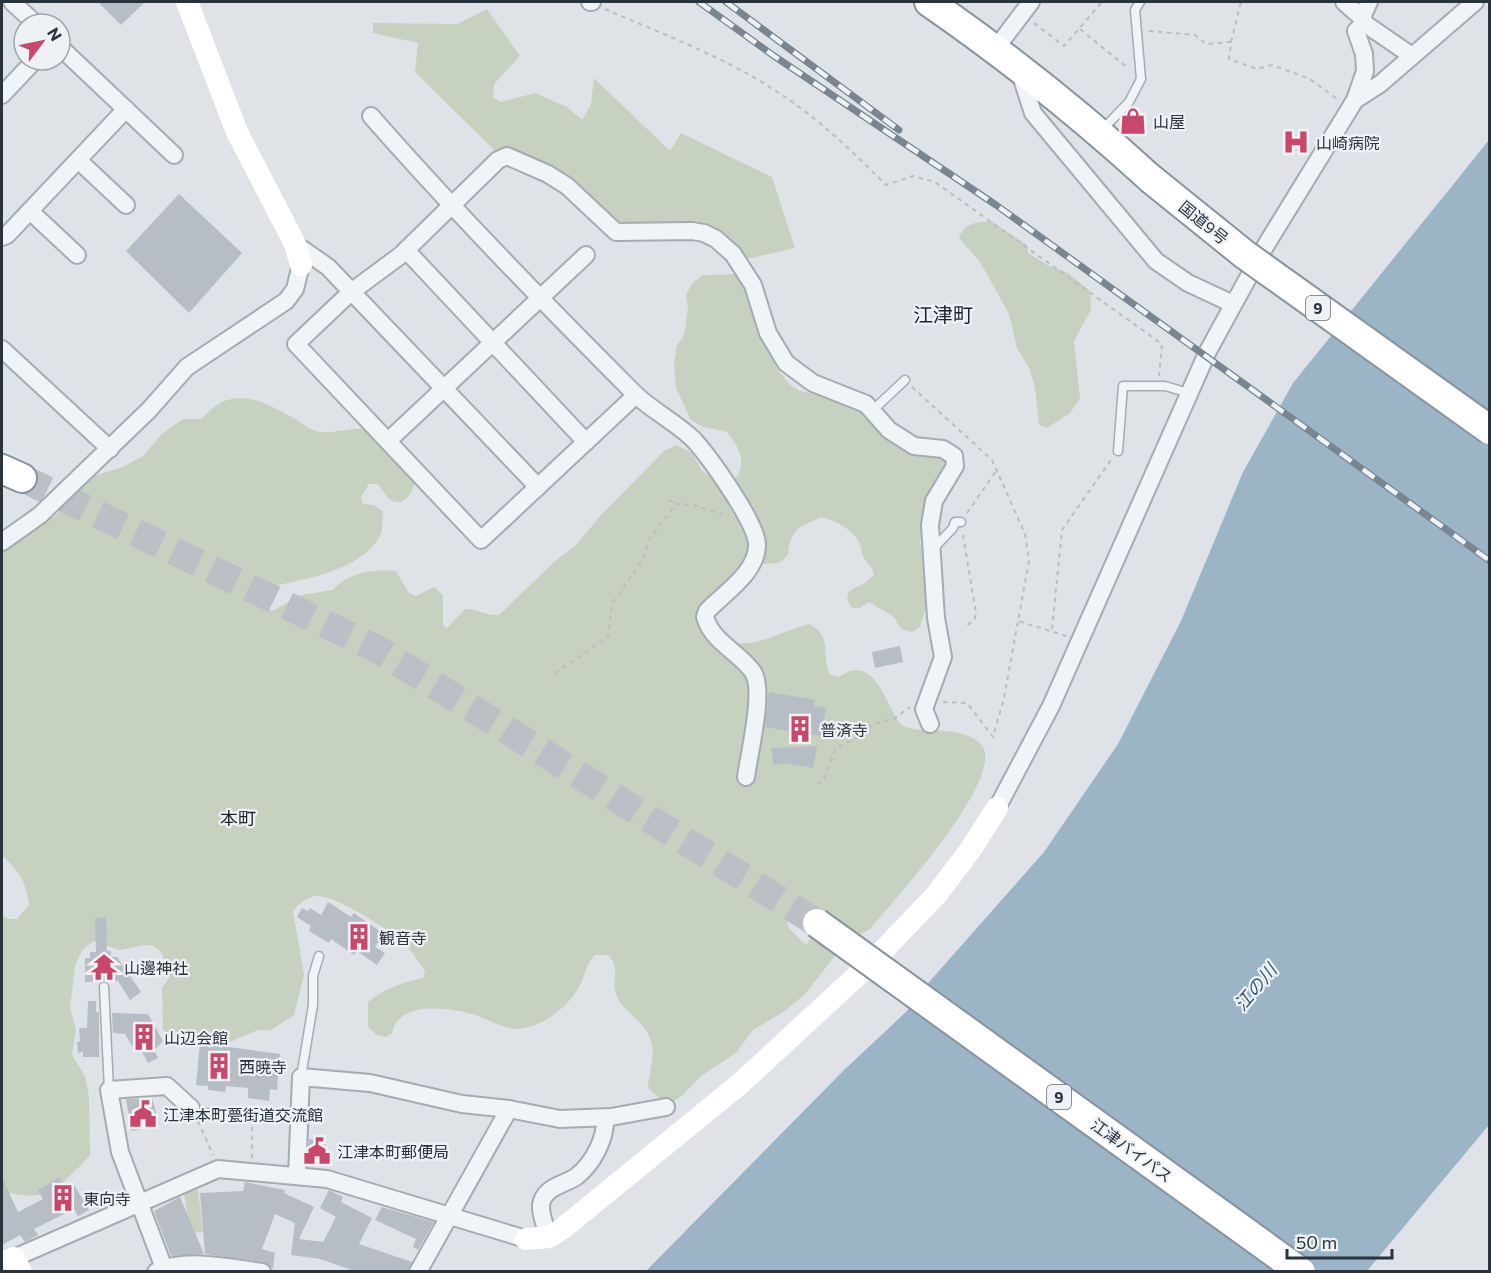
<svg xmlns="http://www.w3.org/2000/svg" width="1491" height="1273" font-family="Commissioner,'Noto Sans JP',sans-serif">
<rect width="100%" height="100%" fill="#dfe3e8"/>
<g fill="#c7d1c0">
<polygon points="487,9 520,56 494,84 493,97 501,102 535,93 567,107 582,120 591,104 594,78 670,151 681,133 772,177 795,248 742,260 719,235 697,222 638,229 614,223 512,151 494,150 415,72 418,43 373,33 373,23 457,24"/>
<path d="M 991,221 L 1027,245 L 1028,253 L 1049,266 L 1068,273 L 1090,291 L 1091,310 L 1074,341 L 1080,399 L 1070,413 L 1047,428 L 1039,425 L 1035,387 L 1029,368 L 1017,348 L 1009,314 L 980,262 L 959,238 C 964,223 977,222 991,221 Z"/>
<path d="M 739,274 L 749,291 L 756,320 L 777,369 L 789,384 L 800,391 L 841,399 L 953,458 L 923,524 L 920,541 L 928,599 L 920,627 L 912,632 L 901,629 L 894,617 L 869,602 L 860,608 L 852,608 L 847,600 L 849,591 L 865,583 L 874,575 C 873,567 868,564 864,558 C 861,554 862,549 860,544 C 853,529 836,521 821,517 C 798,528 791,528 788,555 L 779,563 L 747,565 L 700,608 L 696,615 L 703,633 C 747,656 767,636 809,624 C 834,637 820,654 830,674 L 839,677 C 875,652 885,704 901,725 C 919,736 957,723 980,743 C 1012,772 891,904 870,929 L 860,934 L 844,927 L 810,902 L 798,904 L 787,918 L 788,927 L 806,945 L 812,937 L 829,948 L 835,956 L 805,994 L 785,1011 L 753,1030 L 736,1053 L 701,1076 L 682,1096 L 672,1102 L 664,1102 L 648,1088 C 649,1069 658,1053 648,1034 C 640,1017 619,1010 615,990 C 612,975 621,970 608,955 L 595,955 C 585,965 585,976 579,987 C 570,1003 555,1016 538,1024 C 533,1026 522,1029 516,1029 C 502,1028 486,1018 472,1014 C 449,1008 399,1000 392,1033 L 386,1037 L 377,1035 L 368,1027 L 368,1002 C 383,989 404,982 423,978 L 425,971 C 418,962 413,952 405,944 C 392,931 334,894 316,896 C 306,897 299,904 293,911 L 304,975 L 294,1015 L 271,1030 L 258,1030 L 227,1043 L 176,1039 L 163,1030 L 162,988 L 169,978 L 167,965 L 161,952 L 154,946 L 145,945 L 119,950 L 94,941 L 82,950 L 75,967 L 70,1008 L 76,1029 L 72,1055 L 85,1076 L 89,1097 L 90,1156 C 56,1189 50,1204 2,1191 L 2,915 L 9,919 L 17,919 L 29,905 C 27,882 18,871 2,855 L 2,550 L 55,516 L 94,476 L 123,467 L 143,456 L 162,434 L 183,419 L 202,419 C 231,383 262,400 295,419 C 303,424 311,431 320,432 C 335,434 364,424 374,431 C 388,441 404,467 416,480 C 413,491 404,510 389,499 C 385,495 382,488 377,484 L 369,484 L 361,497 L 363,504 L 374,505 L 383,511 C 382,519 383,532 379,538 C 359,571 304,579 270,587 L 262,595 L 261,605 L 266,610 L 274,610 L 301,595 L 333,590 C 346,573 377,568 396,571 L 409,593 L 416,596 L 434,587 L 443,595 L 443,626 L 447,628 L 465,609 C 477,609 488,616 499,615 L 554,562 L 577,544 L 602,514 L 664,451 L 676,445 L 692,453 L 702,471 L 722,484 L 738,476 C 746,459 738,446 727,432 L 703,427 L 691,420 L 676,388 L 674,364 L 677,345 L 684,336 L 688,309 L 686,295 L 692,284 L 702,275 Z"/>
<polygon points="198,1190 203,1232 190,1233 184,1192"/>
</g>
<polygon fill="#9bb5c7" points="1489,140 1489,1125 1367,1271 645,1272 844,1070 906,1012 930,981 1044,852 1118,744 1181,621 1243,472 1293,383"/>
<g fill="#b6bdc4">
<polygon points="98,2 145,2 121,25"/>
<polygon points="179,194 242,253 189,313 126,251"/>
<polygon points="900,646 903,662 875,668 872,652"/>
<polygon points="769,692 815,700 814,706 826,708 821,736 765,727"/>
<polygon points="817,746 813,768 785,763 774,765 771,748"/>
<polygon points="328,902 351,917 354,913 384,934 375,947 385,953 377,965 357,951 354,955 331,939 329,943 309,931 311,926 297,917 302,908 308,911 310,908 321,915"/>
<polygon points="106,917 107,951 111,951 111,957 117,957 141,992 130,1000 118,981 85,982 85,958 90,958 90,952 96,952 95,918"/>
<polygon points="88,1001 96,1001 96,1012 99,1012 99,1057 83,1057 83,1052 78,1053 77,1042 80,1041 79,1028 87,1028"/>
<polygon points="112,1013 148,1014 163,1041 154,1050 158,1058 148,1063 141,1050 139,1051 135,1045 132,1046 125,1034 113,1033"/>
<polygon points="200,1043 280,1054 277,1090 270,1089 269,1101 248,1098 248,1088 226,1086 225,1092 208,1090 208,1086 196,1085"/>
<polygon points="152,1098 158,1120 153,1121 155,1127 131,1131 126,1099"/>
<polygon points="309,1139 326,1141 324,1158 308,1156"/>
<polygon points="2,1178 18,1212 43,1199 38,1190 59,1178 65,1188 73,1183 89,1210 78,1216 74,1209 34,1229 38,1235 29,1240 25,1242 20,1235 2,1245"/>
<polygon points="245,1182 285,1190 284,1193 314,1207 299,1239 323,1242 336,1217 320,1208 329,1190 343,1197 341,1202 372,1218 359,1244 412,1262 408,1272 358,1272 320,1259 291,1255 295,1223 275,1214 262,1249 275,1253 273,1269 264,1262 205,1254 200,1193 243,1191"/>
<polygon points="180,1197 204,1254 171,1256 154,1211"/>
<polygon points="382,1207 434,1222 418,1250 413,1247 416,1239 375,1220"/>
</g>
<g fill="none" stroke-linecap="round" stroke-linejoin="round">
<polyline stroke="#bac0c6" stroke-width="28" stroke-dasharray="28 14" stroke-linecap="butt" points="22,478 375,648 817,923"/>
<defs>
<g id="lane">
<polyline points="1102,130 1129,102 1141,79 1135,10 1140,2"/>
<polyline points="873,410 905,380"/>
<polyline points="1118,451 1123,386 1165,386 1189,393"/>
<polyline points="933,549 953,528 955,522 961,522"/>
<polyline points="104,987 109,1090"/>
<polyline points="301,1077 313,1005 313,976 319,956"/>
</g>
<g id="street">
<polyline points="12,2 36,24"/>
<polyline points="590,2 592,2"/>
<polyline points="1344,2 1362,18"/>
<polyline points="1369,2 1363,15 1364,23 1412,56"/>
<polyline points="60,47 174,155"/>
<polyline points="996,48 1031,2"/>
<polyline points="1019,70 1033,113 1156,261 1188,283 1233,304"/>
<polyline points="2,95 35,60"/>
<polyline points="1355,100 1380,84 1475,2"/>
<path d="M 371,116 C 455,212 544,303 634,393 C 652,411 676,422 694,440 C 710,458 756,522 757,544 C 758,572 724,593 707,611 L 705,617 C 712,642 739,652 753,672 C 765,690 749,754 746,777"/>
<polyline points="78,160 126,205"/>
<polyline points="30,211 77,255"/>
<polyline points="2,237 7,235 126,109"/>
<polyline points="295,244 328,267 538,487"/>
<polyline points="406,250 586,442"/>
<polyline points="2,349 110,449"/>
<polyline points="636,395 481,540 296,344 351,292 401,255 498,160 507,156 548,174 567,186 616,232 692,231 704,233 716,239 733,254 753,285 768,333 786,363 813,383 866,404 889,430 914,446 943,449 954,456 955,466 934,501 930,525 936,618 943,657 924,709 930,724"/>
<polyline points="389,440 586,255"/>
<polyline points="2,542 40,515 149,410 187,367 286,301 295,289 301,265"/>
<polyline points="997,808 1051,706 1208,351 1266,245 1355,100 1365,71 1364,54 1356,31 1364,23"/>
<polyline points="297,1176 301,1077 370,1083 462,1104 509,1109 560,1119 611,1117 666,1107"/>
<path d="M 549,1237 C 546,1228 540,1215 541,1205 C 544,1186 565,1185 577,1176 C 593,1163 606,1139 605,1118"/>
<polyline points="14,1258 218,1169 327,1179 526,1239"/>
<polyline points="164,1268 120,1152 109,1090 167,1086 191,1108"/>
<path d="M 156,1272 C 186,1257 231,1268 262,1272"/>
<polyline points="418,1272 509,1109"/>
</g>
<g id="highway">
<path d="M 929,2 C 1007,56 1081,115 1151,179"/>
<polyline points="2,469 22,478"/>
</g>
</defs>
<use href="#lane" stroke="#a4abb2" stroke-width="11"/>
<use href="#street" stroke="#a4abb2" stroke-width="20"/>
<use href="#highway" stroke="#87939e" stroke-width="32"/>
<g stroke="#b9bec2" stroke-width="2" stroke-dasharray="4.5 4.5" stroke-linecap="butt">
<path d="M 605,9 C 664,35 728,58 782,95 C 820,120 853,152 886,185 L 913,176 L 935,182 L 1162,344 L 1159,376"/>
<polyline points="1034,23 1064,46 1102,2"/>
<polyline points="1080,29 1129,69"/>
<polyline points="1149,31 1195,35 1206,44 1231,42 1229,59 1257,69 1272,65 1310,79 1337,99"/>
<polyline points="1231,42 1241,2"/>
<polyline points="912,387 992,460 1025,534 1029,561 1018,621 1066,636"/>
<polyline points="669,500 676,504"/>
<polyline points="967,513 996,471"/>
<polyline points="963,535 976,613 975,618 965,628"/>
<polyline points="1052,629 1062,530 1111,460"/>
<polyline points="555,673 608,637 612,604 641,562 650,538 676,504 693,505 729,516"/>
<polyline points="943,702 967,703 993,737 1004,698 1018,621"/>
<polyline points="817,784 823,781 836,748 865,734 871,725 895,718 910,707"/>
<polyline points="205,1108 284,1111"/>
<polyline points="198,1121 213,1155"/>
<polyline points="252,1158 252,1109"/>
</g>
<use href="#lane" stroke="#f1f4f6" stroke-width="8"/>
<use href="#street" stroke="#f1f4f6" stroke-width="16"/>
<g stroke="#fff" stroke-width="22">
<polyline points="187,2 237,132 295,244 301,265"/>
<polyline points="526,1239 549,1237 562,1229 741,1083 874,960 937,894 971,849 997,808"/>
<polyline points="2,1263 14,1258 21,1272"/>
</g>
<use href="#highway" stroke="#fff" stroke-width="28"/>
<defs>
<g id="rail">
<polyline points="699,2 774,56 996,205 1490,561"/>
<polyline points="726,2 899,130"/>
</g>
</defs>
<use href="#rail" stroke="#798591" stroke-width="7"/>
<use href="#rail" stroke="#eef2f5" stroke-width="4.5" stroke-dasharray="14" stroke-linecap="butt"/>
<defs>
<g id="highway-bridge">
<polyline points="1151,179 1244,254 1490,430"/>
<polyline points="817,923 1301,1272"/>
</g>
</defs>
<use href="#highway-bridge" stroke="#87939e" stroke-width="32" stroke-linecap="butt"/>
<use href="#highway-bridge" stroke="#fff" stroke-width="28"/>
</g>
<defs>
<symbol id="shop-bare" viewBox="-9 -9 18 18"><path d="M-5-2.5h2.3a2.7 3.5 0 0 1 5.4 0H5L5.5 6h-11ZM-1.5-2.5h3a1.5 2.3 0 0 0-3 0Z" fill="#c9476a" stroke="#eef2f5" stroke-width="2.5" paint-order="stroke"/></symbol>
<symbol id="hospital-bare" viewBox="-9 -9 18 18"><path d="M-5-5h3v3.5h4V-5h3V5h-3V1.5h-4V5h-3Z" fill="#c9476a" stroke="#eef2f5" stroke-width="2.5" paint-order="stroke"/></symbol>
<symbol id="building-bare" viewBox="-9 -9 18 18"><path d="M-4-6H4V6H1V3H-1V6H-4ZM-2.5-4.3h1.7v1.8h-1.7ZM.8-4.3h1.7v1.8H.8ZM-2.5-1h1.7V.8h-1.7ZM.8-1h1.7V.8H.8Z" fill="#c9476a" stroke="#eef2f5" stroke-width="2.5" paint-order="stroke"/></symbol>
<symbol id="temple-bare" viewBox="-9 -9 18 18"><path d="M0-6L5-2H3V0L6.5 2.5H4V6H1.5V3h-3V6H-4V2.5H-6.5L-3 0V-2H-5Z" fill="#c9476a" stroke="#eef2f5" stroke-width="2.5" paint-order="stroke"/></symbol>
<symbol id="civic-bare" viewBox="-9 -9 18 18"><path d="M-.6-6.5H3V-4.5H.6V-3L4-1V1h2V6H-6V1h2V-1L-.6-3ZM-1.2 2.5V6h2.4V2.5Z" fill="#c9476a" stroke="#eef2f5" stroke-width="2.5" paint-order="stroke"/></symbol>
</defs>
<g fill-rule="evenodd">
<use href="#shop-bare" x="1114" y="102" width="38" height="38"/>
<use href="#hospital-bare" x="1277" y="123" width="38" height="38"/>
<use href="#building-bare" x="781" y="710" width="38" height="38"/>
<use href="#building-bare" x="340" y="918" width="38" height="38"/>
<use href="#temple-bare" x="85" y="948" width="38" height="38"/>
<use href="#building-bare" x="125" y="1018" width="38" height="38"/>
<use href="#building-bare" x="200" y="1047" width="38" height="38"/>
<use href="#civic-bare" x="124" y="1095" width="38" height="38"/>
<use href="#civic-bare" x="298" y="1132" width="38" height="38"/>
<use href="#building-bare" x="44" y="1179" width="38" height="38"/>
</g>
<g text-anchor="middle" dominant-baseline="central" stroke-width="4.5" stroke-linejoin="round" paint-order="stroke">
<g fill="#eef2f5" stroke="#636c75" stroke-width="1.5">
<rect x="1306" y="296" width="24" height="24" rx="4.5"/>
<rect x="1047" y="1085" width="24" height="24" rx="4.5"/>
</g>
<g font-size="15" font-weight="bold" fill="#28333e">
<text x="1318" y="308">9</text>
<text x="1059" y="1097">9</text>
</g>
<g font-size="16" fill="#28333e" stroke="#eef2f5" text-anchor="start">
<text x="1153" y="121">山屋</text>
<text x="1316" y="142">山崎病院</text>
<text x="820" y="729">普済寺</text>
<text x="379" y="937">観音寺</text>
<text x="124" y="967">山邊神社</text>
<text x="164" y="1037">山辺会館</text>
<text x="239" y="1066">西暁寺</text>
<text x="163" y="1114">江津本町甍街道交流館</text>
<text x="337" y="1151">江津本町郵便局</text>
<text x="83" y="1198">東向寺</text>
</g>
<g font-size="16" fill="#28333e" stroke="#eef2f5">
<text transform="translate(1204 222) rotate(39)">国道9号</text>
<text transform="translate(1132 1150) rotate(36)">江津バイパス</text>
</g>
<g font-size="18" fill="#1b242f" stroke="#eef2f5">
<text x="238" y="818">本町</text>
</g>
<g font-size="18" font-style="italic" fill="#345671" stroke="#eef2f5">
<text transform="translate(1255 987) rotate(-50)">江の川</text>
</g>
<g font-size="20" fill="#1b242f" stroke="#eef2f5">
<text x="943" y="314">江津町</text>
</g>
</g>
<rect width="1491" height="1273" fill="none" stroke="#28333e" stroke-width="6"/>
<g transform="translate(42 42) rotate(58)"><circle r="28" fill="#eef2f5" stroke="#9fa6ac" stroke-width="1.5"/>
<path d="M0-4.5L10 22L0 15L-10 22Z" fill="#c9476a"/>
<text y="-9" font-size="16" font-weight="bold" text-anchor="middle" fill="#28333e">N</text>
</g>
<path d="M1287 1249v9h105v-9" fill="none" stroke="#28333e" stroke-width="3"/>
<text x="1296" y="1249" font-size="18" fill="#28333e" stroke="#eef2f5" stroke-width="4.5" paint-order="stroke">50 m</text>
</svg>
